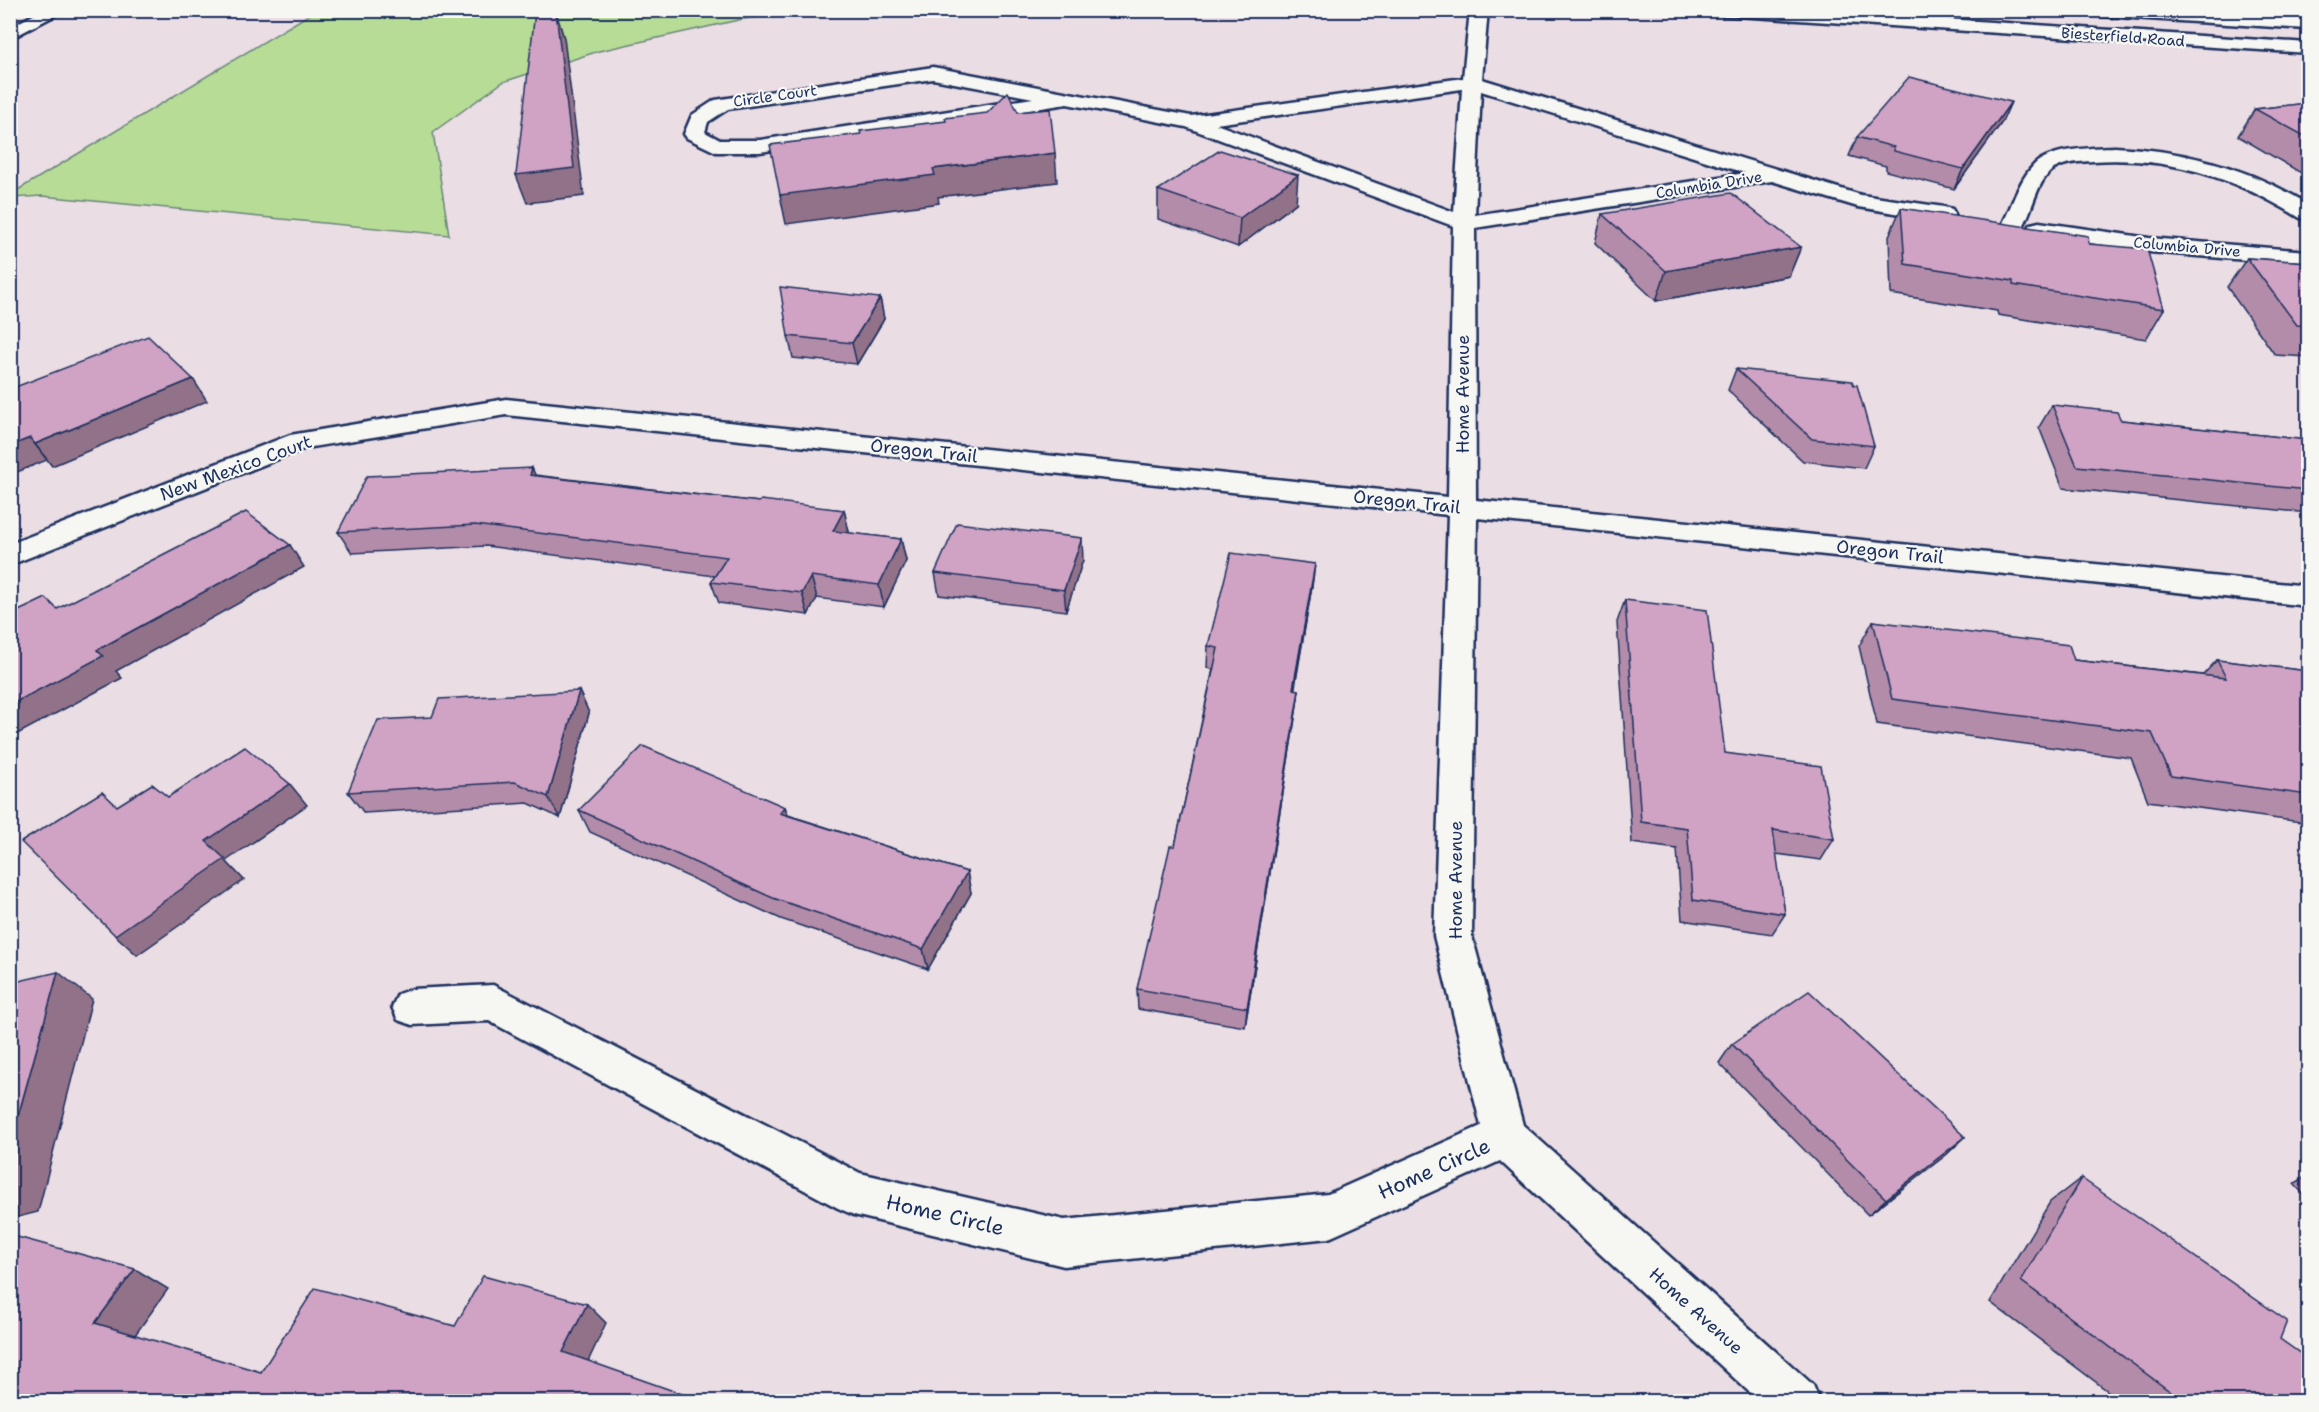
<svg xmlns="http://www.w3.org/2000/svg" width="2319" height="1412" font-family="'Shantell Sans',sans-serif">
<rect width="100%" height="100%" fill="#ebdde4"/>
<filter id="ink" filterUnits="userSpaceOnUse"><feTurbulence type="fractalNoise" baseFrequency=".0167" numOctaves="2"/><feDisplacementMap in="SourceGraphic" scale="12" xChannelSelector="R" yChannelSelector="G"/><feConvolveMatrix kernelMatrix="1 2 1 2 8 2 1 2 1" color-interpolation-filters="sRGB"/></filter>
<g filter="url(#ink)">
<polygon fill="#b7dc96" stroke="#69867a" stroke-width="1.5" points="315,11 807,11 743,19 599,51 503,82 433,132 449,235 42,196 11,198 11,194"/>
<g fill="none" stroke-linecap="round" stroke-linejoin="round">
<defs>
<g id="minor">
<polygon points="43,10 65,10 10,39 10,27"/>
<path d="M 1470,10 L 1488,10 L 1482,79 L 1861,195 L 1944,207 L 1952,209 L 1955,214 L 1952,219 L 1944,221 L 1858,207 L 1772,181 L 1475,228 L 1476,500 L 2308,586 L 2308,606 L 1477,518 L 1472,936 L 1523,1125 L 1813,1385 L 1820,1402 L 1760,1402 L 1500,1161 L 1329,1238 L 1064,1266 L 854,1215 L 838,1208 L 489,1021 L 412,1025 L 398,1020 L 392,1007 L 398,994 L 412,989 L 493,985 L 860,1173 L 1064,1220 L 1328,1194 L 1481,1126 L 1434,936 L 1448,515 L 506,415 L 306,448 L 10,565 L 10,544 L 290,435 L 506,399 L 1448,497 L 1453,226 L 1186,127 L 1067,104 L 760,152 L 716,152 L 687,138 L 684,134 L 692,115 L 715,100 L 933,67 L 1191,116 L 1463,78 ZM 933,79 L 1033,98 L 760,140 L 720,140 L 705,132 L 708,122 L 728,109 ZM 1462,89 L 1454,212 L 1216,124 ZM 1481,91 L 1745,173 L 1475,215 Z"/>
<polygon points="1714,10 1810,10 2308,43 2308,53 1722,15"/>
<polygon points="2076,10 2176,10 2308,19 2308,29 2084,15"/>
<path d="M 2115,147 C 2184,150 2249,168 2308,204 L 2308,219 L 2300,218 C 2236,178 2169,156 2093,161 C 2079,162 2060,162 2049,173 C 2035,187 2032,213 2021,230 L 2013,232 L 2005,230 L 2002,225 C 2012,206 2018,182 2033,166 C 2049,148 2092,148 2115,147 Z"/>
<polygon points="2039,222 2149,238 2308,251 2308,265 2149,252 2031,234 2028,229 2031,224"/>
</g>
</defs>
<use href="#minor" stroke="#1b2f5e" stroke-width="5"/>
<use href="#minor" fill="#f6f6f2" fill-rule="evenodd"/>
</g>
<g fill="#b38ca9" stroke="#1b2f5e" stroke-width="1.5">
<polygon points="2011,102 2002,122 1954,189 1886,171 1886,166 1849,156 1857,137"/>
<polygon points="2308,103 2308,177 2238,136 2255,109"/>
<polygon points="1158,190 1296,203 1238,247 1158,219"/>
<polygon points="1901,208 2089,244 2164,309 2146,339 1998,315 1997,311 1891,294 1889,236"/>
<polygon points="1602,214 1801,247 1789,276 1656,301 1595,243"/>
<polygon points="2247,258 2308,262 2308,357 2275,355 2227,287"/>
<polygon points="880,298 884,319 857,364 793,358 788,336"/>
<polygon points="1736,369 1874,446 1864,468 1803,461 1728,390"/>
<polygon points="2052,405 2121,420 2308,440 2308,513 2063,488 2039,427"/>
<polygon points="532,468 535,475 759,502 844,510 849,532 849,533 901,539 906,561 884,607 817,598 808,615 719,603 711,582 715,576 486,546 352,553 338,532"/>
<polygon points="1083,560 1066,611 939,595 935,573"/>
<polygon points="1315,564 1312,586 1294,690 1299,690 1296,712 1245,1027 1138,1009 1137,989 1175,846 1213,669 1207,668 1208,646"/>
<polygon points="1625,600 1725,753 1834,839 1821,860 1776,854 1785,914 1772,934 1682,920 1677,849 1632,843 1617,622"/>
<polygon points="1873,621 2074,660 2203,675 2217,660 2308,671 2308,823 2148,801 2131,758 1877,724 1859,646"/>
<polygon points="579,691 589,713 560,818 528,803 364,813 348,792 432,717"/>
<polygon points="785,807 788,815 967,872 971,893 928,969 781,919 590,832 579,810"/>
<polygon points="1732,1044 1965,1137 1946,1155 1868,1215 1719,1063"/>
<polygon points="2308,1175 2308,1199 2294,1184"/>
<polygon points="2081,1178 2308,1401 2121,1401 1990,1302 2050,1202"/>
</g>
<g fill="#927289" stroke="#1b2f5e" stroke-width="1.5">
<polygon points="556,12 564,38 584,196 527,203 516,175"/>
<polygon points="2011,102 2002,122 1954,189 1963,169"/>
<polygon points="1055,153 1057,182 938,197 939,203 786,224 780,195 933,169"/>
<polygon points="1298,175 1296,203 1238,247 1240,218"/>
<polygon points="1801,247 1789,276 1656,301 1666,271"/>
<polygon points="880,298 884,319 857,364 852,343"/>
<polygon points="193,379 207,401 52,466 35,444"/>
<polygon points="30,438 47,460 10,475 10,446"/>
<polygon points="532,468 542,490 530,475"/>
<polygon points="844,510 849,532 838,553 833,531"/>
<polygon points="1082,538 1083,560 1066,611 1064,590"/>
<polygon points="901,539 906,561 884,607 879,585"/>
<polygon points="290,545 304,567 116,671 122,678 10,738 10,705 97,650"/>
<polygon points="1315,564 1312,586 1291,711 1293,689"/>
<polygon points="811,576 817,598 808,615 802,593"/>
<polygon points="1299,690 1296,712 1245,1027 1247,1008"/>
<polygon points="579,691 589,713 560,818 548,797"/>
<polygon points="290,784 307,805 226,861 244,880 137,955 115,935 206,841"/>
<polygon points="785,807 792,828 780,813"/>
<polygon points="967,872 971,893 928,969 923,949"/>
<polygon points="58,972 92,999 38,1212 10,1219 10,1145"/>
<polygon points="1965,1137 1946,1155 1868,1215 1886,1199"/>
<polygon points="135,1269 168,1289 130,1342 95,1323"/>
<polygon points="587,1304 606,1323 584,1370 563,1352"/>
</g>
<g fill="#d0a3c4" stroke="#1b2f5e" stroke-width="1.5">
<polygon points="535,12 556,12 574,168 516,175"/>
<polygon points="1909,77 2011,102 1963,169 1894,151 1894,147 1857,137"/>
<polygon points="1008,92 1018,112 1050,109 1055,153 933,169 935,175 780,195 770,145 861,134 860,131 946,121 945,118 987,113"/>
<polygon points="2308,103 2308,138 2255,109"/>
<polygon points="1220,150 1298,175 1240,218 1158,190"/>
<polygon points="1731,193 1801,247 1666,271 1602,214"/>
<polygon points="1901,208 2088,236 2089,244 2147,249 2164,309 2013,285 2013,281 1905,264"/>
<polygon points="2247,258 2308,262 2308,326 2297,325"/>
<polygon points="780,287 880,298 852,343 788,336"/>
<polygon points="148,336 193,379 35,444 30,438 10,446 10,389"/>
<polygon points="1736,369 1852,381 1854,385 1857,385 1874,446 1812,439"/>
<polygon points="2052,405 2117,412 2121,420 2308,440 2308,490 2077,466"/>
<polygon points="532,468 530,475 759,502 761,500 844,510 833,531 901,539 879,585 811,576 802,593 711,582 727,557 475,525 338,532 367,476"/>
<polygon points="246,512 290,545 97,650 103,656 10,705 10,615 46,598 57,609"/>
<polygon points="957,523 1082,538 1064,590 935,573"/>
<polygon points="1231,553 1315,564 1293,689 1299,690 1247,1008 1137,989 1170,846 1175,846 1218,648 1208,646"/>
<polygon points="1625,600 1707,610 1725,753 1821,766 1834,839 1773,830 1785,914 1693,900 1687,828 1641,822"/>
<polygon points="1873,621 2069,645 2074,660 2226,678 2217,660 2308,671 2308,795 2171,776 2152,733 1892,699"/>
<polygon points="579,691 548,797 515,782 348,792 378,720 432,717 439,699"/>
<polygon points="643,746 785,807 780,813 967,872 923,949 773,898 579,810"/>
<polygon points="245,747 290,784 206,841 225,859 115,935 21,842 102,792 117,806 152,784 168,797"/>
<polygon points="58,972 10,1145 10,983"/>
<polygon points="1809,991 1965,1137 1886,1199 1732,1044"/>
<polygon points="2081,1178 2287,1321 2280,1339 2308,1359 2308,1401 2183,1401 2021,1281"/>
<polygon points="10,1235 135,1269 95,1323 261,1372 315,1288 455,1326 483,1276 587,1304 563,1352 702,1401 10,1401"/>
</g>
</g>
<g text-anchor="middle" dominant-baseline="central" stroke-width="4.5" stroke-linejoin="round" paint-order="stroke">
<g font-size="15" fill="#1b2f5e" stroke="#f6f6f2">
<text transform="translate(2123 37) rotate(4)">Biesterfield Road</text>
<text transform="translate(775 96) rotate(-8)">Circle Court</text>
<text transform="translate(1709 185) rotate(-9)">Columbia Drive</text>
<text transform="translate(2187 247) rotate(5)">Columbia Drive</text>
</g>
<g font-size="18" fill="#1b2f5e" stroke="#f6f6f2">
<text transform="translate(1463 394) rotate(-90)">Home Avenue</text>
<text transform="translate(924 451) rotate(6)">Oregon Trail</text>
<text transform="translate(236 468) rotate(-20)">New Mexico Court</text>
<text transform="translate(1407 502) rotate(6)">Oregon Trail</text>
<text transform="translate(1890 552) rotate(6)">Oregon Trail</text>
<text transform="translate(1456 880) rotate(-90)">Home Avenue</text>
<text transform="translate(1696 1311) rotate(42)">Home Avenue</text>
</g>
<g font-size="21" fill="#1b2f5e" stroke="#f6f6f2">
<text transform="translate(1434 1169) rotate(-24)">Home Circle</text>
<text transform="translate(945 1215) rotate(13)">Home Circle</text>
</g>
</g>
<rect width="2319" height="1412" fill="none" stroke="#f6f6f2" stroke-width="36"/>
<rect x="18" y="18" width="2283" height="1376" fill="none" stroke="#1b2f5e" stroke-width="2" filter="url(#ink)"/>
</svg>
